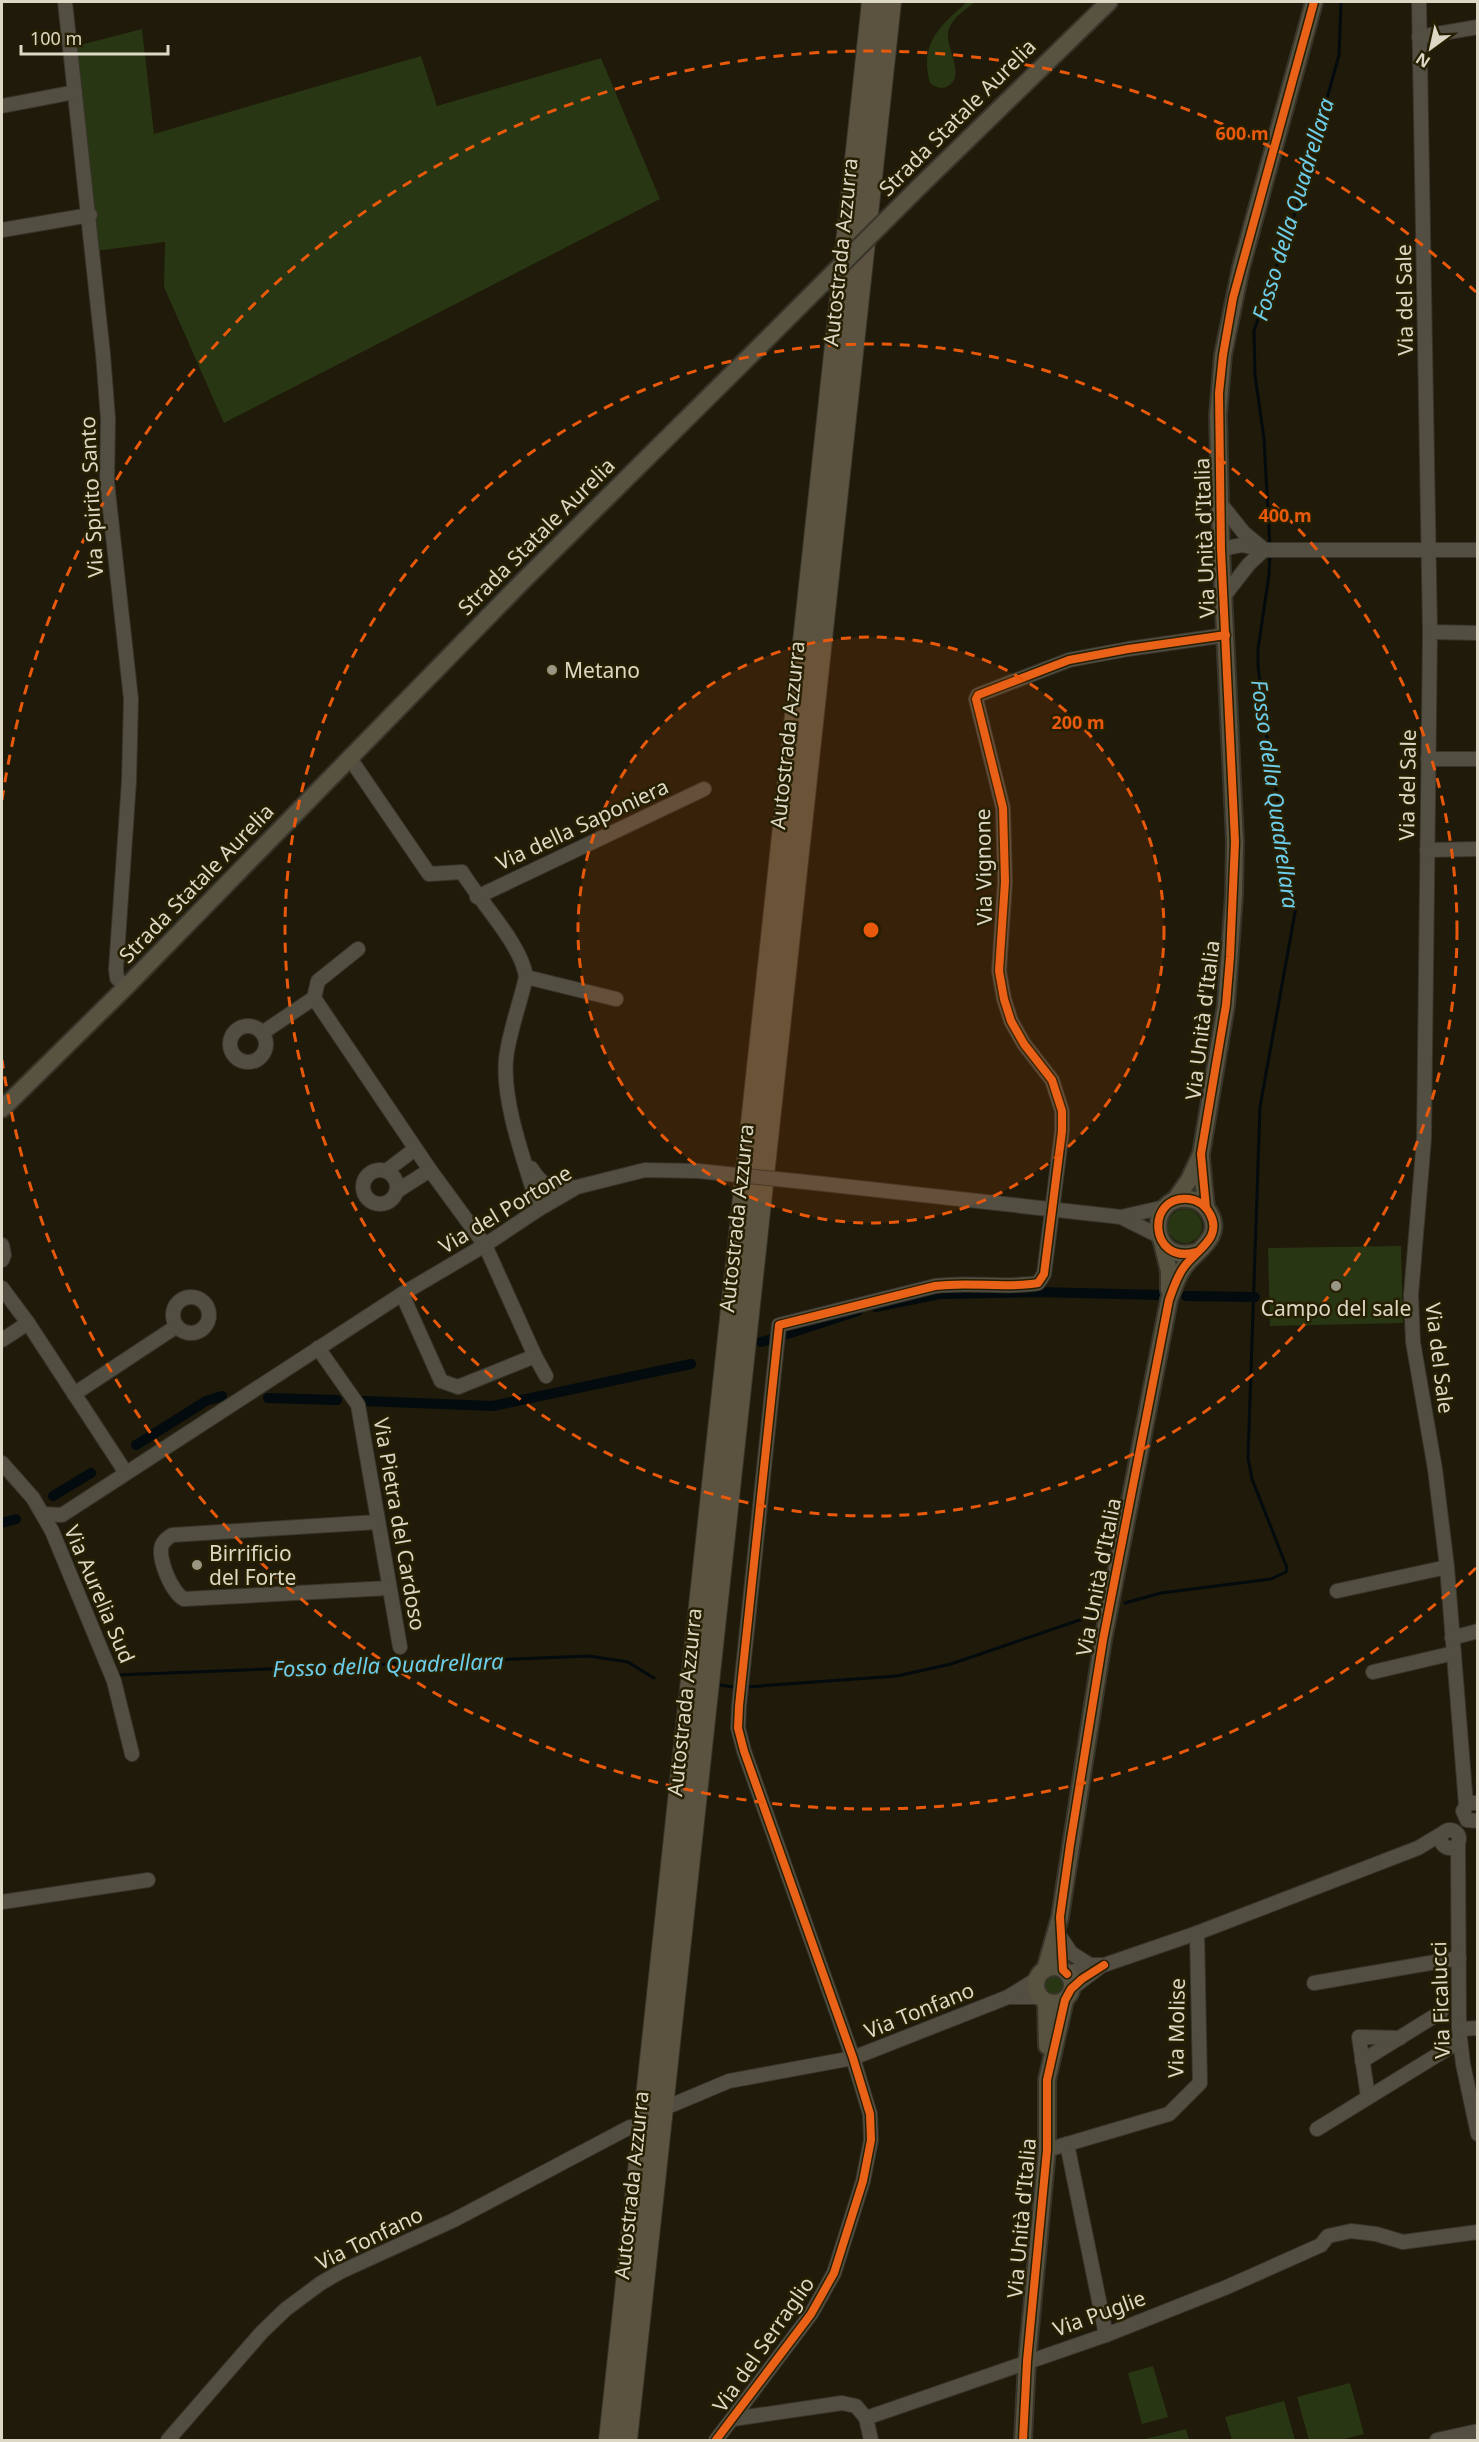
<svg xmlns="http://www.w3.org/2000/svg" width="1479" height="2442" font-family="'Noto Sans',sans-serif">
<rect width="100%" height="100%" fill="#1f1a09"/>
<g fill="#293613">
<path d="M 967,2 L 975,2 C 965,10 950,19 948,33 C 946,48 966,77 948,86 C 941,90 936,87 930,83 C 919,43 940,26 967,2 Z"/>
<polygon points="142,29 154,134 421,56 437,106 601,58 660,199 224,423 164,287 165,242 96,251 76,46"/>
<circle cx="1185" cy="1226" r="17"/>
<polygon points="1401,1246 1403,1323 1270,1326 1268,1248"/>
<circle cx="1054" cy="1985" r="11"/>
<polygon points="1153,2366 1168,2417 1142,2424 1128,2373"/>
<polygon points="1350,2383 1364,2434 1340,2440 1309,2440 1297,2397"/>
<polygon points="1284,2401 1295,2440 1232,2440 1225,2417"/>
<polygon points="1186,2429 1189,2440 1141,2440"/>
</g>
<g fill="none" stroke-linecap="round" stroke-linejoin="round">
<g stroke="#030b0e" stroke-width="3">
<polyline points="1270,547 1264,439 1255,375 1254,331 1296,210 1339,55 1341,2"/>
<polyline points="1125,1603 1161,1593 1271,1579 1286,1572 1287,1568 1252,1479 1248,1458 1260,1107 1296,907 1265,726 1258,665 1258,649 1269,575 1270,553"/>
<polyline points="117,1675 589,1656 628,1662 654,1678"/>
<polyline points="719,1685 734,1687"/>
<polyline points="746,1687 897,1676 951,1664 1097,1614"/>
</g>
<g stroke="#030b0e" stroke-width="10">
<polyline points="1186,1296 1255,1297"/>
<polyline points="876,1307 939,1294 1038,1292 1160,1295"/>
<polyline points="784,1335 858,1311"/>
<polyline points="761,1342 773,1339"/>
<polyline points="268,1398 337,1400"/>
<polyline points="364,1401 493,1406 691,1364"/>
<polyline points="136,1445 206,1401 222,1396"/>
<polyline points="53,1496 91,1473"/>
<polyline points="2,1523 16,1519"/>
</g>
<defs>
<g id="minor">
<polyline points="65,2 103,354 108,419 107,482 131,699 129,781 116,969 117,978 126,987"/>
<polyline points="1419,2 1430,632 1424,1139 1411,1295 1413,1342 1435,1469 1447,1567 1466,1805"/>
<polyline points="1419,37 1478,27"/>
<polyline points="2,106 75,92"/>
<polyline points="2,230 90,215"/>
<polyline points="1220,503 1244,533 1262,548"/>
<polyline points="1221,549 1242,545 1264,550 1478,550"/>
<polyline points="1224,596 1249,564 1264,550"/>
<polyline points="1430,632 1478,633"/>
<path d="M 349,757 L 429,874 L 462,872 C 480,902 522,945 526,977"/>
<polyline points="1428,759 1478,759"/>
<polyline points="1427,850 1478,849"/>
<polyline points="477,897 704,789"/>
<polyline points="314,998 430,1170 485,1245 535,1356 546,1376"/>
<circle cx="248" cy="1044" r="18"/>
<polyline points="262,1033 314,998 318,981 358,949"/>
<path d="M 531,1168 C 543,1187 551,1189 572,1187"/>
<circle cx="380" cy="1187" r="17"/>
<polyline points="386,1171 415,1149"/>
<polyline points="815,1183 1121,1217 1159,1236"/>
<polyline points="397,1191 430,1170"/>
<path d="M 539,1209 C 526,1165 502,1104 506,1059 C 509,1032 520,1004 526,977 L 616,999"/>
<polyline points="1121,1217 1165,1207"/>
<polyline points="2,1245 4,1255 2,1260"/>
<polyline points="2,1288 28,1323 126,1473"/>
<polyline points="402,1294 441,1381 458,1387 535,1356"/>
<circle cx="191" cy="1315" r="18"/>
<polyline points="2,1340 28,1323"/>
<polyline points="318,1348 358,1405 400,1647"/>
<polyline points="74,1394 177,1326"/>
<polyline points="2,1463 33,1498 52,1531 114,1681 132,1754"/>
<polyline points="43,1514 62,1515 402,1294 485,1245 539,1209 577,1187 645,1170 698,1171"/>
<path d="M 378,1522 L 172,1535 C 168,1538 164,1540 162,1545 C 157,1558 172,1593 184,1599 L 389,1588"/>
<polyline points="1337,1591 1447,1567"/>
<polyline points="1452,1638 1478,1631"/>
<polyline points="1373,1672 1454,1653"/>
<polyline points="1478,1803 1468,1803 1463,1811 1467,1820 1478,1821"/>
<circle cx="1450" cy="1839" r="9"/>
<polyline points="1458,1844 1459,2029 1463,2064 1478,2134"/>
<polyline points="2,1902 148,1880"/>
<polyline points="1061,1938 1071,1953 1090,1965"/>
<polyline points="1067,1974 1090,1965 1104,1965 1197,1933 1418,1848 1443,1833"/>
<polyline points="1314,1983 1459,1958"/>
<polyline points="1071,1989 1100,1967"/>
<polyline points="1010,1997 1040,1997"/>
<polyline points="1459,2029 1478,2028"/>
<polyline points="1362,2061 1441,2012"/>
<polyline points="1368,2097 1359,2037 1400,2038"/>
<polyline points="672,2105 729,2081 853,2058 1008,1997 1037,1979"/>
<polyline points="1317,2129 1460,2041"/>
<polyline points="1067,2144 1106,2335"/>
<polyline points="1047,2150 1169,2114 1200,2083 1197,1933"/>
<polyline points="866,2418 871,2440"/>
<polyline points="733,2419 842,2403 856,2406 866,2418 1106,2335 1227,2287 1321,2245 1328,2236 1351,2231 1376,2234 1403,2242 1478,2232"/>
<polyline points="168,2440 262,2332 286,2309 321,2283 340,2272 454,2220 630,2127"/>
<path d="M 716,2440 L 811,2314 L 834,2273 L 863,2181 L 871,2140 L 870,2114 L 853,2058 L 744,1751 L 738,1728 L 739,1706 L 779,1325 L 935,1286 C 969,1281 1004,1289 1038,1283 L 1044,1274 L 1062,1131 L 1062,1111 L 1052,1080 L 1024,1044 L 1011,1021 L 1004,999 L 999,971 L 1005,882 L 1003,808 L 976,699 L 978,695 L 1069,660 L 1128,649 L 1226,635"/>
<polyline points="1437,2440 1478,2431"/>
</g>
<g id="major">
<polyline points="922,184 1109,2"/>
<polyline points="2,1109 126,987 524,580 771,335"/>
<polyline points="1201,1158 1206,1208"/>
<polyline points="1175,1200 1189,1180 1201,1154 1226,1005 1234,896 1235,842 1221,549 1218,415 1223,355 1241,267 1314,2"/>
<polyline points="1162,1242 1169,1271 1169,1290"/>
<circle cx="1054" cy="1985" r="18"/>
<path d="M 1045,1970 L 1060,1917 L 1103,1640 L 1169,1300 C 1173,1289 1177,1276 1184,1267 C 1196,1250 1223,1238 1210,1214 C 1206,1206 1198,1200 1189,1199 C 1145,1194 1149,1266 1196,1252"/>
<polyline points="1046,2002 1047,2046"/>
<polyline points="1023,2440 1027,2361 1047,2150 1047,2080 1065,2000"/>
</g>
<g id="highway">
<polyline points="609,2440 872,2"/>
<polyline points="627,2440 891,2"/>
</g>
</defs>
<use href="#minor" stroke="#373429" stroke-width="16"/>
<use href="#major" stroke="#373429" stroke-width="20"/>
<use href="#highway" stroke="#373429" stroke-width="22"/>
<use href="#minor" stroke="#524e42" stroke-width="14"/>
<use href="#major" stroke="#585241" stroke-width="16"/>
<use href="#highway" stroke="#5b533f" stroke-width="20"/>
<defs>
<polyline id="minor-bridge" points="698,1171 815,1183"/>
<polyline id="major-bridge" points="771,335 922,184"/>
</defs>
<use href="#minor-bridge" stroke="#373429" stroke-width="16" stroke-linecap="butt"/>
<use href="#major-bridge" stroke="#373429" stroke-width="20" stroke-linecap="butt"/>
<use href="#minor-bridge" stroke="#524e42" stroke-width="14"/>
<use href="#major-bridge" stroke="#585241" stroke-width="16"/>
<defs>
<g id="cycleway">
<polyline points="1206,1208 1201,1154 1226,1005 1230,957 1235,842 1221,549 1219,393 1223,355 1233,298 1314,2"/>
<path d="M 1067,1974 L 1063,1970 L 1060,1917 L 1070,1845 L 1103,1640 L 1169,1300 C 1173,1289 1177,1276 1184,1267 C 1196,1250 1223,1238 1210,1214 C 1206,1206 1198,1200 1189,1199 C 1145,1194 1149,1266 1196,1252"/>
<path d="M 716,2440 L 811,2314 L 834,2273 L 863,2181 L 871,2140 L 870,2114 L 853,2058 L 744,1751 L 738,1728 L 739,1706 L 779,1325 L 935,1286 C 969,1281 1004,1289 1038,1283 L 1044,1274 L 1062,1131 L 1062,1111 L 1052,1080 L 1024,1044 L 1011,1021 L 1004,999 L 999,971 L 1005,882 L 1003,808 L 976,699 L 978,695 L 1069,660 L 1128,649 L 1226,635"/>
<polyline points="1023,2440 1027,2361 1047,2150 1047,2080 1065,2000 1071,1989 1082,1979 1104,1965"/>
</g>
</defs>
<use href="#cycleway" stroke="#271f01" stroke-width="11"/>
<use href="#cycleway" stroke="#ea6118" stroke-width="8"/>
</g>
<circle cx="871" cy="930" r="293" fill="#e8590c" fill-opacity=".12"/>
<g fill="none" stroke="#e8590c" stroke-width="3" stroke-dasharray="10 8">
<circle cx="871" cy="930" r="293"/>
<circle cx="871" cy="930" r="586"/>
<path d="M1476 1568A879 879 0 0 1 2 1060M2 800A879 879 0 0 1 1476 292"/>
</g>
<g fill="#9a9684" stroke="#271f01" stroke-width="2">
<circle cx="552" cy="670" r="6"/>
<circle cx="1336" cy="1286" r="6"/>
<circle cx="197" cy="1565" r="6"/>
</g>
<g text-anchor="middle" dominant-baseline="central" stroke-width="5" stroke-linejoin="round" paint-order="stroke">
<g font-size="21" fill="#ddd8c6" stroke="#271f01">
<text transform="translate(957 117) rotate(-45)">Strada Statale Aurelia</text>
<text transform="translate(840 252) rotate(-84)">Autostrada Azzurra</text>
<text transform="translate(1404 300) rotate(-91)">Via del Sale</text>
<text transform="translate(91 497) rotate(-93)">Via Spirito Santo</text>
<text transform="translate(536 536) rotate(-45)">Strada Statale Aurelia</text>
<text transform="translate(1204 538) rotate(-92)">Via Unità d'Italia</text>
<text transform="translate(787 735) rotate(-84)">Autostrada Azzurra</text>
<text transform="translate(1407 785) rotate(-89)">Via del Sale</text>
<text transform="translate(582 824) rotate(-25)">Via della Saponiera</text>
<text transform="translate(983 867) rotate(-91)">Via Vignone</text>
<text transform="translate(196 883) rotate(-46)">Strada Statale Aurelia</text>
<text transform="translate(1202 1020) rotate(-83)">Via Unità d'Italia</text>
<text transform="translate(505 1209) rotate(-31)">Via del Portone</text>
<text transform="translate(736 1218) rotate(-84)">Autostrada Azzurra</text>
<text transform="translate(1440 1358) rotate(83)">Via del Sale</text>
<text transform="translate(400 1524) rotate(80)">Via Pietra del Cardoso</text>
<text transform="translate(1098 1577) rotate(-79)">Via Unità d'Italia</text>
<text transform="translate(100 1594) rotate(67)">Via Aurelia Sud</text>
<text transform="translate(684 1702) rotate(-84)">Autostrada Azzurra</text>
<text transform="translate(1440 2000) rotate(-92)">Via Ficalucci</text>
<text transform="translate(919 2010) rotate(-22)">Via Tonfano</text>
<text transform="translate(1176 2028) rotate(-89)">Via Molise</text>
<text transform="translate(631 2185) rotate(-84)">Autostrada Azzurra</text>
<text transform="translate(1021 2218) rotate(-85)">Via Unità d'Italia</text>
<text transform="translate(369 2238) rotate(-26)">Via Tonfano</text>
<text transform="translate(1099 2313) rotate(-20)">Via Puglie</text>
<text transform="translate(763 2344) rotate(-55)">Via del Serraglio</text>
</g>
<g font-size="21" fill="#ddd8c6" stroke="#271f01" text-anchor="start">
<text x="564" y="670">Metano</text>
<text x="1336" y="1308" text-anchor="middle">Campo del sale</text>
<text x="209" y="1553">Birrificio<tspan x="209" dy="24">del Forte</tspan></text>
</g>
<g font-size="22" font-style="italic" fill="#6dceec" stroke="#271f01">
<text transform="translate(1292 209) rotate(-73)">Fosso della Quadrellara</text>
<text transform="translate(1276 794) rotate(82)">Fosso della Quadrellara</text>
<text transform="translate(388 1664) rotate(-2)">Fosso della Quadrellara</text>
</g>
</g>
<circle cx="871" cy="930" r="9" fill="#e8590c" stroke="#271f01" stroke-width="3"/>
<g font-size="18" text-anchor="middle" font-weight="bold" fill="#e8590c" stroke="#271f01" stroke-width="5" stroke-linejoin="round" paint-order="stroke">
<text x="1242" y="140">600 m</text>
<text x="1285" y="522">400 m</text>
<text x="1078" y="729">200 m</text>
</g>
<rect width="1479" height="2442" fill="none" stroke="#ddd8c6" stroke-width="6"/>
<g transform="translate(1431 48) rotate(213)" stroke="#271f01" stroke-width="4.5" paint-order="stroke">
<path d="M0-4.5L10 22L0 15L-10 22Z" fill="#ddd8c6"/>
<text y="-9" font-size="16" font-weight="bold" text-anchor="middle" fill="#ddd8c6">N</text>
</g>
<path d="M21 45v9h147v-9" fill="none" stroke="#ddd8c6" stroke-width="3"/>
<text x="30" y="45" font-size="18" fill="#ddd8c6" stroke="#271f01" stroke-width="4.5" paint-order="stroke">100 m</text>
</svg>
